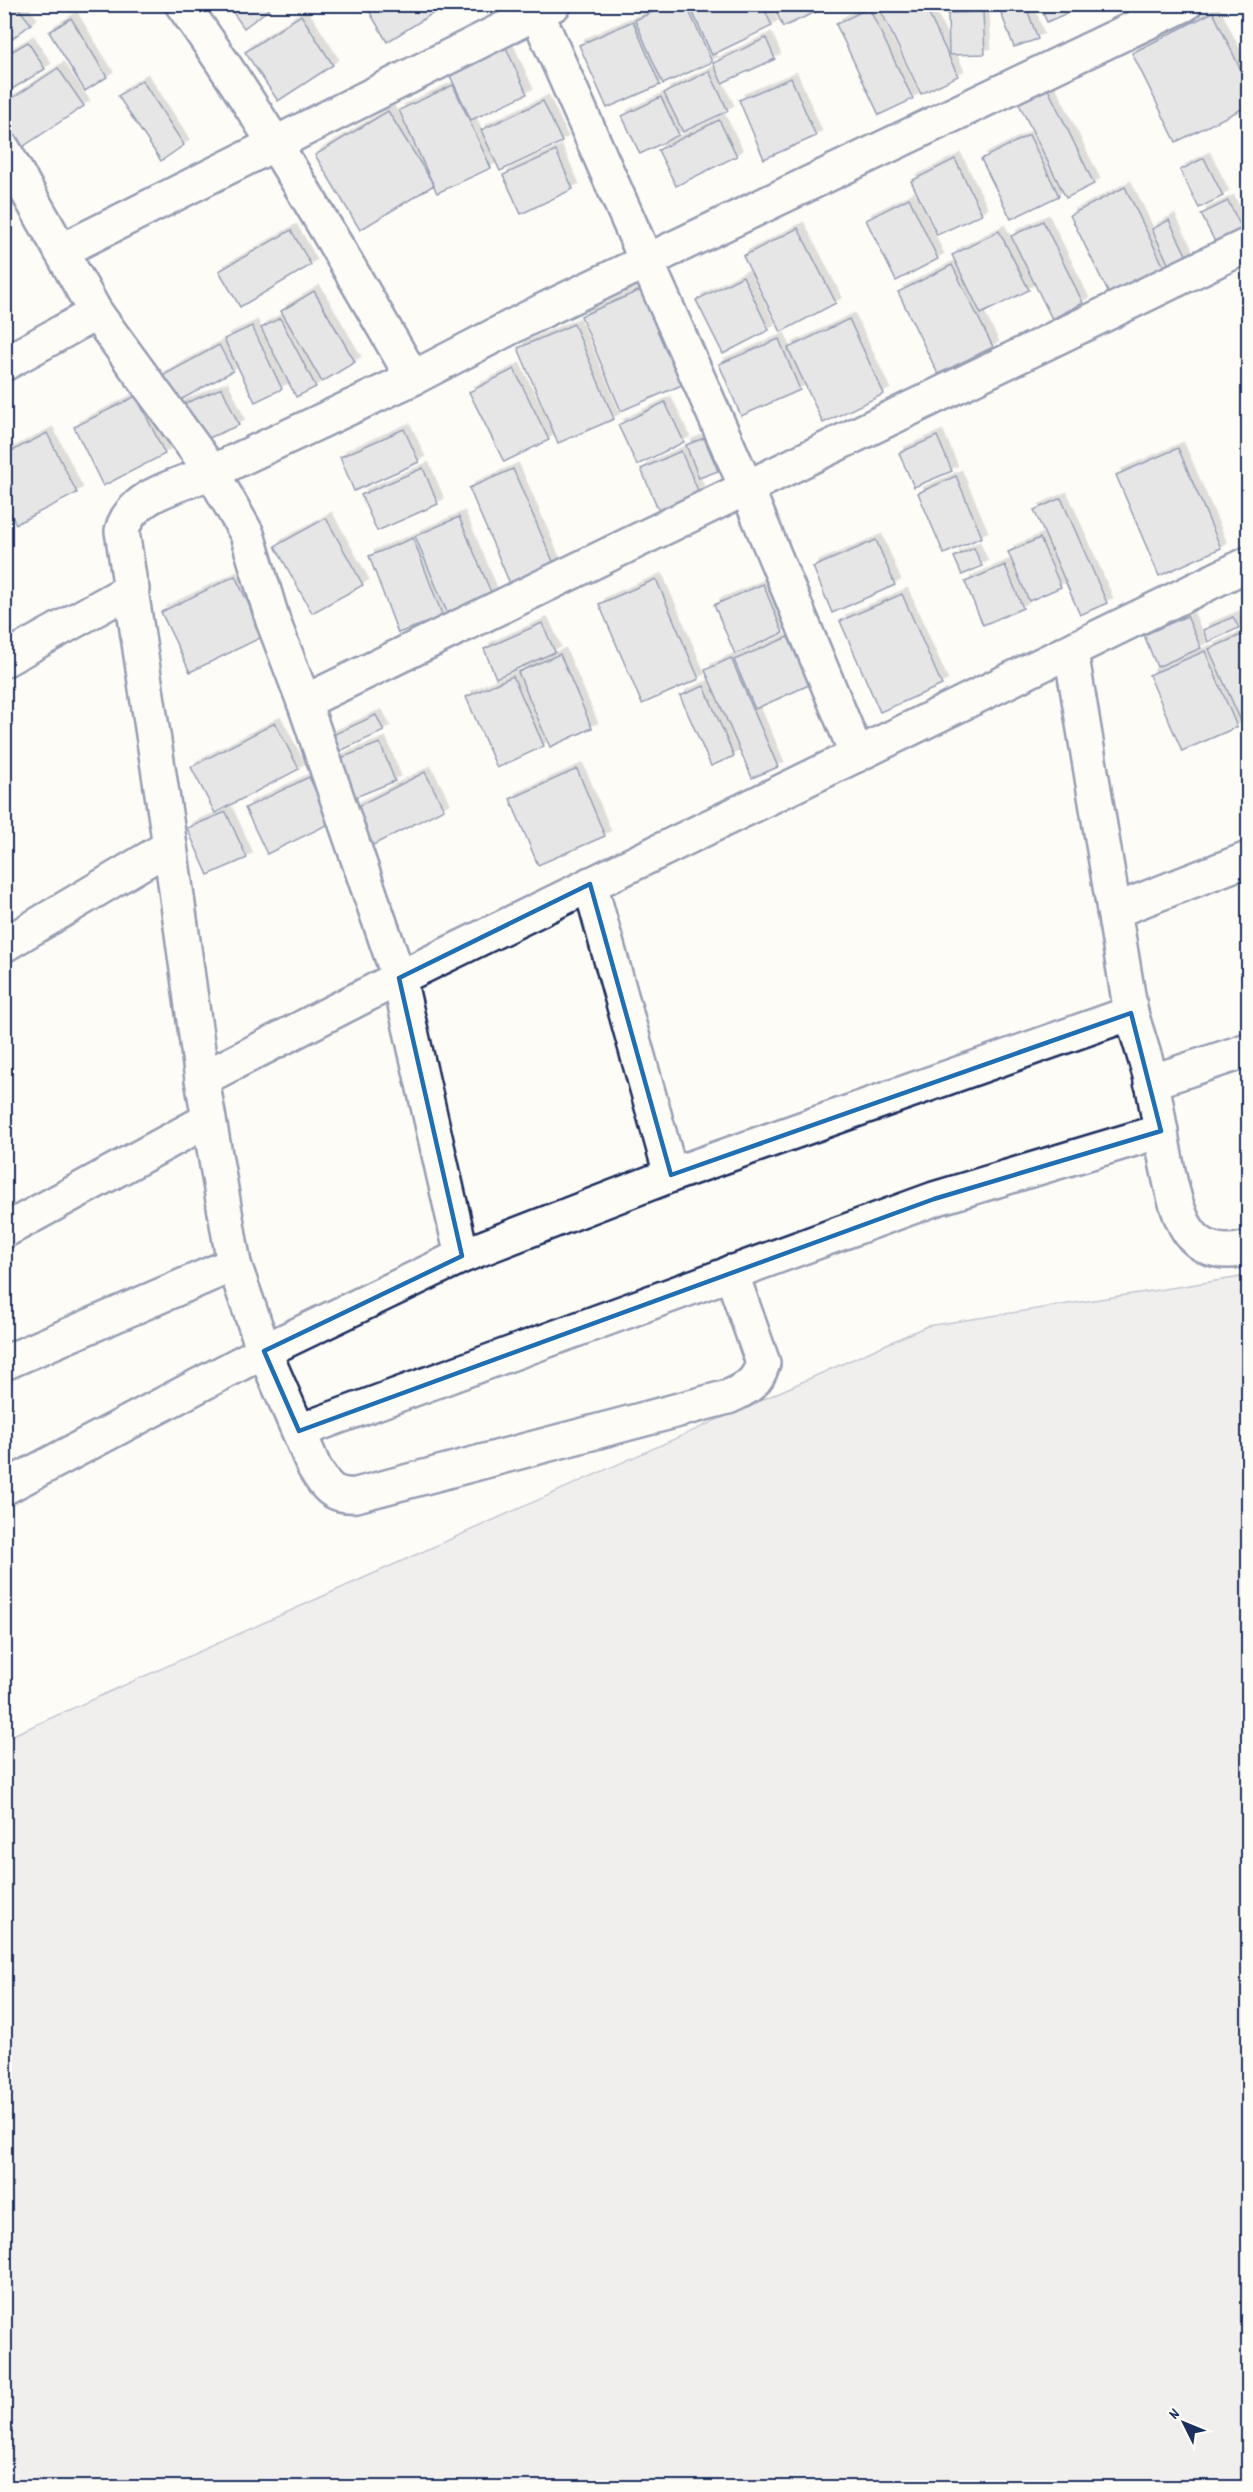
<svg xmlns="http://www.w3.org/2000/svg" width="1253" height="2492" font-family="Dekko,sans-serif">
<defs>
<filter id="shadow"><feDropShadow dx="5.5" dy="-5.5" stdDeviation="0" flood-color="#0004"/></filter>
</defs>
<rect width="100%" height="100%" fill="#fdfcf7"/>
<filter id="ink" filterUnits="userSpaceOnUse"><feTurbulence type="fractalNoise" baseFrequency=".0167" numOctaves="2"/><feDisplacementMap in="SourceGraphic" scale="12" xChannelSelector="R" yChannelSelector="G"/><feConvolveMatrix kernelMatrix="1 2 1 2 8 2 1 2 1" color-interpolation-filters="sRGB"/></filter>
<g filter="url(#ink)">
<polygon fill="#e0e1e3" stroke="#7e88a0" stroke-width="1.5" points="1248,1276 1248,2487 5,2487 4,1739 927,1326"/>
<g fill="#c9ccd3" stroke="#1b2f5e" stroke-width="1.5" filter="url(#shadow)">
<polygon points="4,4 15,4 31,24 4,45"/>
<polygon points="227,4 276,4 244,28"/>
<polygon points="365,4 437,4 440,9 387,42"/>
<polygon points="670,4 686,4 712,62 663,84 635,20"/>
<polygon points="689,4 762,4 772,26 712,55"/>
<polygon points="773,4 831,4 831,5 783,27"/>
<polygon points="890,4 924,4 958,76 921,94 880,9"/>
<polygon points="1025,4 1038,39 1014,47 998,5"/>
<polygon points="1039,4 1082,4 1083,6 1047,22"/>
<polygon points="869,8 913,99 879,115 836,24"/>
<polygon points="983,12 985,54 949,55 948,13"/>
<polygon points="1213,12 1248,85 1248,106 1176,142 1132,53"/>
<polygon points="301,15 333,65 278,101 245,52"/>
<polygon points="71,18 107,77 85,91 49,32"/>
<polygon points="633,21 660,85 607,108 579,45"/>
<polygon points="501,37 527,94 471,120 444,63"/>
<polygon points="766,38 775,59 722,83 713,63"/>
<polygon points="28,42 45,69 4,94 4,56"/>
<polygon points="58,68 84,106 21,148 4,124 4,104"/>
<polygon points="709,71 728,111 683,132 664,93"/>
<polygon points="791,78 816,136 764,159 739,100"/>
<polygon points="142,80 184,145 161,161 118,96"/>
<polygon points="1045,83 1094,184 1066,198 1016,98"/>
<polygon points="453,85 491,168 437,193 399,110"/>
<polygon points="661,97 679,135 640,154 622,116"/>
<polygon points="543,101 562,142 500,171 481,130"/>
<polygon points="388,111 434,185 360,230 315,155"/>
<polygon points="719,120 737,156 676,186 658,150"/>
<polygon points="1029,135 1059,196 1011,219 981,159"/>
<polygon points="556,151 573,189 521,214 503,175"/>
<polygon points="1204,158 1223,196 1199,208 1180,170"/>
<polygon points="955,159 982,214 937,235 911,181"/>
<polygon points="1125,187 1164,267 1109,294 1070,215"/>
<polygon points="909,198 938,259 896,281 866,220"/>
<polygon points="1228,201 1244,233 1217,246 1201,214"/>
<polygon points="1169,220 1191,265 1173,274 1152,229"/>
<polygon points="1043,221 1083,303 1052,319 1011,236"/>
<polygon points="798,228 836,303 781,332 743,256"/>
<polygon points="291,230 311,265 240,307 219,271"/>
<polygon points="999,231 1029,290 981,314 952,255"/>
<polygon points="952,265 993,347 938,374 898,292"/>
<polygon points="743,276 769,330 723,354 696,300"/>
<polygon points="643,289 684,384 621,411 581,316"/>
<polygon points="314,291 355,362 322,382 281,311"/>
<polygon points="280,318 316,387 296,397 261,328"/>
<polygon points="849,319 884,394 823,423 788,348"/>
<polygon points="574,324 614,419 558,443 518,348"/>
<polygon points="252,326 282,389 255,402 224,339"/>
<polygon points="779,339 800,390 741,416 719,364"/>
<polygon points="219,345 233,371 175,403 160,377"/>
<polygon points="514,369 549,440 504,462 469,392"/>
<polygon points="222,388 239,425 195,444 179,406"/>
<polygon points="136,396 165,454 103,486 74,427"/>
<polygon points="665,402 684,442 637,465 618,425"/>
<polygon points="404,429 419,462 354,491 340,457"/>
<polygon points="47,433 77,493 16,524 4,501 4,455"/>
<polygon points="937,436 952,471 914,487 899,453"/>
<polygon points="704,438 718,471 699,478 686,445"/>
<polygon points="1178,448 1221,548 1159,576 1116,475"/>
<polygon points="681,451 702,500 662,518 641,469"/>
<polygon points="423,468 438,504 377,531 361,495"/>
<polygon points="513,469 555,566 511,586 469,488"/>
<polygon points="956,476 982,537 944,554 918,493"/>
<polygon points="1061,498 1107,603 1080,615 1034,510"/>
<polygon points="459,517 493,597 449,617 415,536"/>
<polygon points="326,518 363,585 312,613 275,546"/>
<polygon points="413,538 443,617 398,633 369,556"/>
<polygon points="1040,538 1061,587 1029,601 1008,552"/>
<polygon points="876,540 895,585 832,613 813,567"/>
<polygon points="974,548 982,566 962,575 954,557"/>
<polygon points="1005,565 1023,608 983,625 965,582"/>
<polygon points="235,576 264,636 190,672 161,612"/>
<polygon points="656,579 699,679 642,704 599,604"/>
<polygon points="763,584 783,633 735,654 714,605"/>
<polygon points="902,594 942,685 880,712 840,621"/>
<polygon points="1187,616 1201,648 1157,667 1144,635"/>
<polygon points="1233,617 1239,628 1208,642 1203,630"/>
<polygon points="542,623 555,652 496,678 484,649"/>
<polygon points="1248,632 1248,718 1241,721 1209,649"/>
<polygon points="788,637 809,685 755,709 734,660"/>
<polygon points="1205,651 1237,727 1182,751 1149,675"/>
<polygon points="560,654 592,728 550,747 518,672"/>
<polygon points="731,658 778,767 752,778 705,670"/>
<polygon points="513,676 544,746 497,768 466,697"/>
<polygon points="704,686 734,756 711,766 680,696"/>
<polygon points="376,715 384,731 329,756 322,740"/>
<polygon points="275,723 299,769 215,813 191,767"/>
<polygon points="380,743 395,781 348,800 333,761"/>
<polygon points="577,769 605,836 538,865 510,799"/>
<polygon points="425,772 444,809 373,845 354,808"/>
<polygon points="309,777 331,823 267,854 245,808"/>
<polygon points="226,812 247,858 208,875 187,828"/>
</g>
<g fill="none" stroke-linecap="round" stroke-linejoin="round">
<defs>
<g id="minor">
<path d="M 182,4 C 268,124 340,252 413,378"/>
<polyline points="533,4 747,489 857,755"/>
<polyline points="1185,4 542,311 413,378 212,472 247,534 273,621 304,702 1248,245"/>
<path d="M 4,150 L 96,313 L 212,472 C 181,485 131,494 122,531 L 170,846"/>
<polyline points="61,251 554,4"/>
<polyline points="4,364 96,313"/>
<polyline points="4,660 132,589"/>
<polyline points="304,702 399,978 462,1256"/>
<polyline points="590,884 671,1175 1131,1013 1071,651"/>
<polyline points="1114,911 1248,859"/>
<polyline points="4,945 170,846 202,1079 399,978 1248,564"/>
<path d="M 1131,1013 C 1138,1036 1146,1060 1152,1083 C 1161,1122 1168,1204 1190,1233 C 1204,1252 1228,1254 1248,1248"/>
<path d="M 202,1079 L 234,1264 L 264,1351 L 314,1467 C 325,1486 332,1497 356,1495 L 728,1397 C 747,1389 757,1383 763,1363 L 731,1272"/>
<polyline points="1151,1082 1248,1050"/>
<polyline points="4,1231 208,1120"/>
<polyline points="4,1363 234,1264"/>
<polyline points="299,1431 934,1199 1161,1131"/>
<polyline points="4,1488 264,1351 462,1256 671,1175"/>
</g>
</defs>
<use href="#minor" stroke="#1b2f5e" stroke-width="38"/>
<use href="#minor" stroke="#fdfcf7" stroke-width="33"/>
</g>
</g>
<path d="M0 0H1253V2492H0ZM 590,884 L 671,1175 L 1131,1013 L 1161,1131 L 934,1199 L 299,1431 L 264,1351 L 462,1256 L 399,978 Z" fill="#fdfcf7" fill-opacity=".55" fill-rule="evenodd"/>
<path fill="none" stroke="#1f6fb2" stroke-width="4.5" stroke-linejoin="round" d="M 590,884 L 671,1175 L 1131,1013 L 1161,1131 L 934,1199 L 299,1431 L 264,1351 L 462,1256 L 399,978 Z"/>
<rect width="1253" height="2492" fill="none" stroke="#fdfcf7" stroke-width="24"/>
<rect x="12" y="12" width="1229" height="2468" fill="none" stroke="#1b2f5e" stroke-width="2" filter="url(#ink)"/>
<g transform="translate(1184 2423) rotate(313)" stroke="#fdfcf7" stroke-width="4.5" paint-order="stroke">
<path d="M0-4.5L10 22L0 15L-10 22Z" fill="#1b2f5e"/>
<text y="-9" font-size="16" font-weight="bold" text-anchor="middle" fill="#1b2f5e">N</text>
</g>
</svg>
